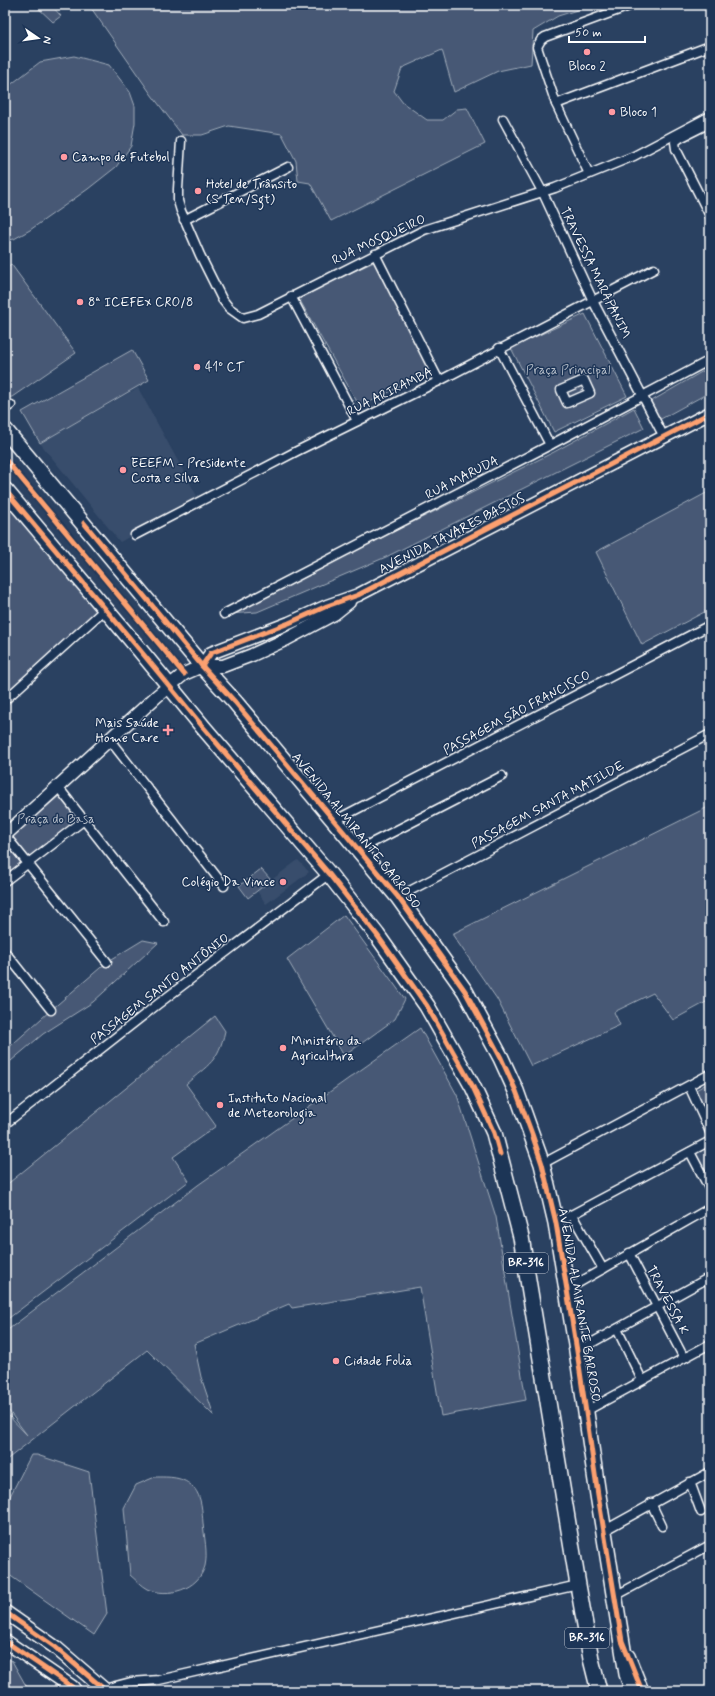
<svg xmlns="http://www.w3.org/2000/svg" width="715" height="1696" font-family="Mynerve,sans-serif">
<rect width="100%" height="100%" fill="#2a4161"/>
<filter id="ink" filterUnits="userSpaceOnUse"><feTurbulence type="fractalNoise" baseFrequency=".025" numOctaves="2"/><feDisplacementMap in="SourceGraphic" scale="8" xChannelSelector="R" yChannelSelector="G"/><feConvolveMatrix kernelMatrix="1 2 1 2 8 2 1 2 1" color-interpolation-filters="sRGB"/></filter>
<g filter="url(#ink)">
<g fill="#394e6c">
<polygon points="138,388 198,498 120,542 40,443"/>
<polygon points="298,860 309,872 266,904 257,891"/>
<polygon points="710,1147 710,1180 697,1155"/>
</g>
<g fill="#465975" stroke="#a2acba">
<polygon points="35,5 51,5 61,16 53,22"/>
<polygon points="89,5 593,5 558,16 533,31 531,64 498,71 454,92 442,50 402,68 394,91 403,103 427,120 443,120 457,109 467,108 485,144 331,221 310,183 298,181 296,161 282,134 229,126 202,135 182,135 151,94"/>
<polygon points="74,56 109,65 130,92 135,106 135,123 131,146 116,167 88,189 30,230 14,239 5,241 5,89 40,62"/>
<polygon points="374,262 430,371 360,407 298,297"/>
<polygon points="11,264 76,353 12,397 5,398 5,269"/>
<polygon points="585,314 627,396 554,432 511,348"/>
<polygon points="132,350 149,380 40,443 22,412"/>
<polygon points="710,367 710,392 659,420 650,402"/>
<polygon points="634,408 644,428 386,557 257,612 228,614 554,452"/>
<polygon points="710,491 710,609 642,645 596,552"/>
<polygon points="5,495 106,607 5,700"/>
<polygon points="59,796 78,820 30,859 12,836"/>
<polygon points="710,806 710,1000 673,1020 653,993 614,1012 620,1025 531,1066 497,999 452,934"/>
<polygon points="7,845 22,865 5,878 5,847"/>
<polygon points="261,869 271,880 248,898 239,886"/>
<polygon points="344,915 405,999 395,1019 344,1056 287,959"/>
<polygon points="143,940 158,943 93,1002 43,1034 5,1066 5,1051 51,1010 107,962"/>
<path d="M 215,1016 L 225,1031 C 218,1062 209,1064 186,1084 L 216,1126 L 173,1157 L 189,1181 L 5,1321 L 5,1186 Z"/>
<polygon points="420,1028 457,1095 496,1217 526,1400 441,1416 420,1287 292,1308 289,1304 194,1344 201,1377 214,1416 147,1350 5,1461 5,1412 27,1435 5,1406 5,1332 198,1185"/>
<polygon points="710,1082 710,1122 694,1091"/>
<polygon points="31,1455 37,1455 89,1472 107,1614 94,1635 5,1572 5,1506"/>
<path d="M 155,1477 C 169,1477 183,1476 194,1488 C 202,1497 202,1512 203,1523 C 204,1536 208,1553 205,1566 C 198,1590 168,1598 147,1589 C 141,1586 135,1579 130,1575 L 124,1508 L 136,1485 Z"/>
<polygon points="5,1656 12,1661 29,1691 5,1691"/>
</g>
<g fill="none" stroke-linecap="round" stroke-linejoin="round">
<defs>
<g id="street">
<polyline points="556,104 710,46"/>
<polyline points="503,119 543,193 593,301 664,437"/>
<polyline points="710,123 680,138 675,142 676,149 710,216"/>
<polyline points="181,141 178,189 178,201 181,211 200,255 222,299 229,308 243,318 258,314 424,230 555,188 634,156 710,116"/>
<polyline points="589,174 556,104 537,47 541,40 545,37 632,5"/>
<polyline points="184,220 288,167"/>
<polyline points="375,254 439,381"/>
<polyline points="291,296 357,421"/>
<polyline points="499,348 550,445"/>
<polygon points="584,380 590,393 567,403 561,390"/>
<polyline points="5,409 11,405"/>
<polyline points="135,535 297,451 439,381 654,269"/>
<polyline points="224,614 550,445 710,360"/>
<polyline points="5,700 105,609"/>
<polyline points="109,739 224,886"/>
<polyline points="58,787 164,922"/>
<polyline points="334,821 710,625"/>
<polyline points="5,835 107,962"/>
<polyline points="358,850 502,776"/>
<polyline points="5,881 84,820"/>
<polyline points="398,897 710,734"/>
<polyline points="5,952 51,1010"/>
<polyline points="689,1086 710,1132"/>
<polyline points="5,1124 158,1004 329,874"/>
<polyline points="690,1152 710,1190"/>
<polyline points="542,1164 710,1074"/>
<polyline points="572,1215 603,1269"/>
<polyline points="556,1223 710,1141"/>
<polyline points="629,1253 684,1358"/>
<polyline points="566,1290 710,1208"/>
<polyline points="617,1329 642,1380"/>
<polyline points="577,1351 710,1277"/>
<polyline points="586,1411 710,1344"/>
<polyline points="690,1482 701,1512"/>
<polyline points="651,1503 662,1526"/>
<polyline points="605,1530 710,1472"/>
<polyline points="615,1596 710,1545"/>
<polyline points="100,1690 131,1682 159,1680 578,1585"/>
</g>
<g id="secondary">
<polyline points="202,666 211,653 289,623 327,606 358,595 710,413"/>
<polyline points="5,835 157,696 184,674 202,666 223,666 252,655 287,639 334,614 349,602"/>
</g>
<g id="primary">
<polyline points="5,1612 55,1647 106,1691"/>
<polyline points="5,1641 72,1687 75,1691"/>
<polyline points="628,1656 642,1691"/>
</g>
<g id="highway">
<polyline points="5,430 202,666 235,702 398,897 465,991 501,1058 516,1091 542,1164 556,1223 577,1351 598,1495 627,1674 633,1691"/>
<polyline points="5,490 139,649 203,727 329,874 377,935 427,1006 473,1087 494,1133 521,1237 578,1585 591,1659 599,1691"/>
</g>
</defs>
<use href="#street" stroke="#fff" stroke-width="11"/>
<use href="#secondary" stroke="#fff" stroke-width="15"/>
<use href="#primary" stroke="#fff" stroke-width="16"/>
<use href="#highway" stroke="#fff" stroke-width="18"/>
<use href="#street" stroke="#1d3557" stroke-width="8"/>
<use href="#secondary" stroke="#1d3557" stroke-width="12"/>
<use href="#primary" stroke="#1d3557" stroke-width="13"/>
<use href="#highway" stroke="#1d3557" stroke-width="15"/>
<defs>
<g id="cycleway">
<polyline points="5,459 184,674"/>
<polyline points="5,490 139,649 203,727 329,874 377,935 427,1006 473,1087 494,1133 500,1154"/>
<polyline points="84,523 202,666 235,702 398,897 465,991 501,1058 516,1091 532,1134 542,1164 556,1223 577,1351 598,1495 622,1641 642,1691"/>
<polyline points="202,666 211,653 289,623 327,606 358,595 710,413"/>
<polyline points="5,1612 55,1647 106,1691"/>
<polyline points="5,1641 72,1687 75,1691"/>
</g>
</defs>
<use href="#cycleway" stroke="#1d3557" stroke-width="8"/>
<use href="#cycleway" stroke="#fca06f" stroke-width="5"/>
</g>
</g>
<g fill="#ff9aa2" stroke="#1d3557" stroke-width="1.5">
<circle cx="587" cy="52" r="4"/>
<circle cx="612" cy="112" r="4"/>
<circle cx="64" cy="157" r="4"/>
<circle cx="198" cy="191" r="4"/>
<circle cx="80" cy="302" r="4"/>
<circle cx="197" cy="367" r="4"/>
<circle cx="123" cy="470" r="4"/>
<path d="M166 724h4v4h4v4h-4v4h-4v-4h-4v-4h4z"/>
<circle cx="283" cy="882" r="4"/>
<circle cx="283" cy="1048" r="4"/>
<circle cx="220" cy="1105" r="4"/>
<circle cx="336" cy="1361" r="4"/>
</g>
<g text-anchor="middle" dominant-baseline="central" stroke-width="3" stroke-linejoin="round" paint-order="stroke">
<g fill="#1d3557" stroke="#bbc2cd" stroke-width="1">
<rect x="504" y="1253" width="44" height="20" rx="3"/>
<rect x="565" y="1628" width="44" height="20" rx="3"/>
</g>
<g font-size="12" font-weight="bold" fill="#fff">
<text x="526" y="1263">BR-316</text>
<text x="587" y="1638">BR-316</text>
</g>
<g font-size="13" fill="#fff" stroke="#1d3557" text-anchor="start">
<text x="587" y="66" text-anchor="middle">Bloco 2</text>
<text x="620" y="112">Bloco 1</text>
<text x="72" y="157">Campo de Futebol</text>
<text x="206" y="184">Hotel de Trânsito<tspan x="206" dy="15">(S Ten/Sgt)</tspan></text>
<text x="88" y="302">8ª ICEFEx CRO/8</text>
<text x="205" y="367">41º CT</text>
<text x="131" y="463">EEEFM - Presidente<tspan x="131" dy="15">Costa e Silva</tspan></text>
<text x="159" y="723" text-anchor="end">Mais Saúde<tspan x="159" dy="15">Home Care</tspan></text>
<text x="275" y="882" text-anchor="end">Colégio Da Vince</text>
<text x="291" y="1041">Ministério da<tspan x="291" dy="15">Agricultura</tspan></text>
<text x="228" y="1098">Instituto Nacional<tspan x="228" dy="15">de Meteorologia</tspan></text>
<text x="344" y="1361">Cidade Folia</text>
</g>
<g font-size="13" fill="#fff" stroke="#1d3557">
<text transform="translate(379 240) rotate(-25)">RUA MOSQUEIRO</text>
<text transform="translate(595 273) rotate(64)">TRAVESSA MARAPANIM</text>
<text transform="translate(390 392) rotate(-26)">RUA ARIRAMBA</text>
<text transform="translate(462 478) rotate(-27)">RUA MARUDA</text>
<text transform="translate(452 534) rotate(-27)">AVENIDA TAVARES BASTOS</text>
<text transform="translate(517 713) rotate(-28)">PASSAGEM SÃO FRANCISCO</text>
<text transform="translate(548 805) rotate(-28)">PASSAGEM SANTA MATILDE</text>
<text transform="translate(356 831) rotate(51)">AVENIDA ALMIRANTE BARROSO</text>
<text transform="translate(160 989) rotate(-38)">PASSAGEM SANTO ANTÔNIO</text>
<text transform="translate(667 1300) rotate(62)">TRAVESSA K</text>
<text transform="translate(579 1305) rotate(80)">AVENIDA ALMIRANTE BARROSO</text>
</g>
<g font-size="13" fill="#b5bdc8" stroke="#1d3557">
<text x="568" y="370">Praça Principal</text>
<text x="56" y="819">Praça do Basa</text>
</g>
</g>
<rect width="715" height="1696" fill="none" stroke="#1d3557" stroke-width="20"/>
<rect x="10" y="10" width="695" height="1676" fill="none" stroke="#fff" stroke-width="1.5" filter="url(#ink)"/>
<g transform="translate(38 38) rotate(103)" stroke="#1d3557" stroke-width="3" paint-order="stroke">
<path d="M0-3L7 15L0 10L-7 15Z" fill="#ffffff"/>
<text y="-6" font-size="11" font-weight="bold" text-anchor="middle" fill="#ffffff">N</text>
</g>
<path d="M569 36v6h76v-6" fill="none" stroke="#ffffff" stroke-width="2"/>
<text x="575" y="36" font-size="12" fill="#ffffff" stroke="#1d3557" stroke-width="3" paint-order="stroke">50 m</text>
</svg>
